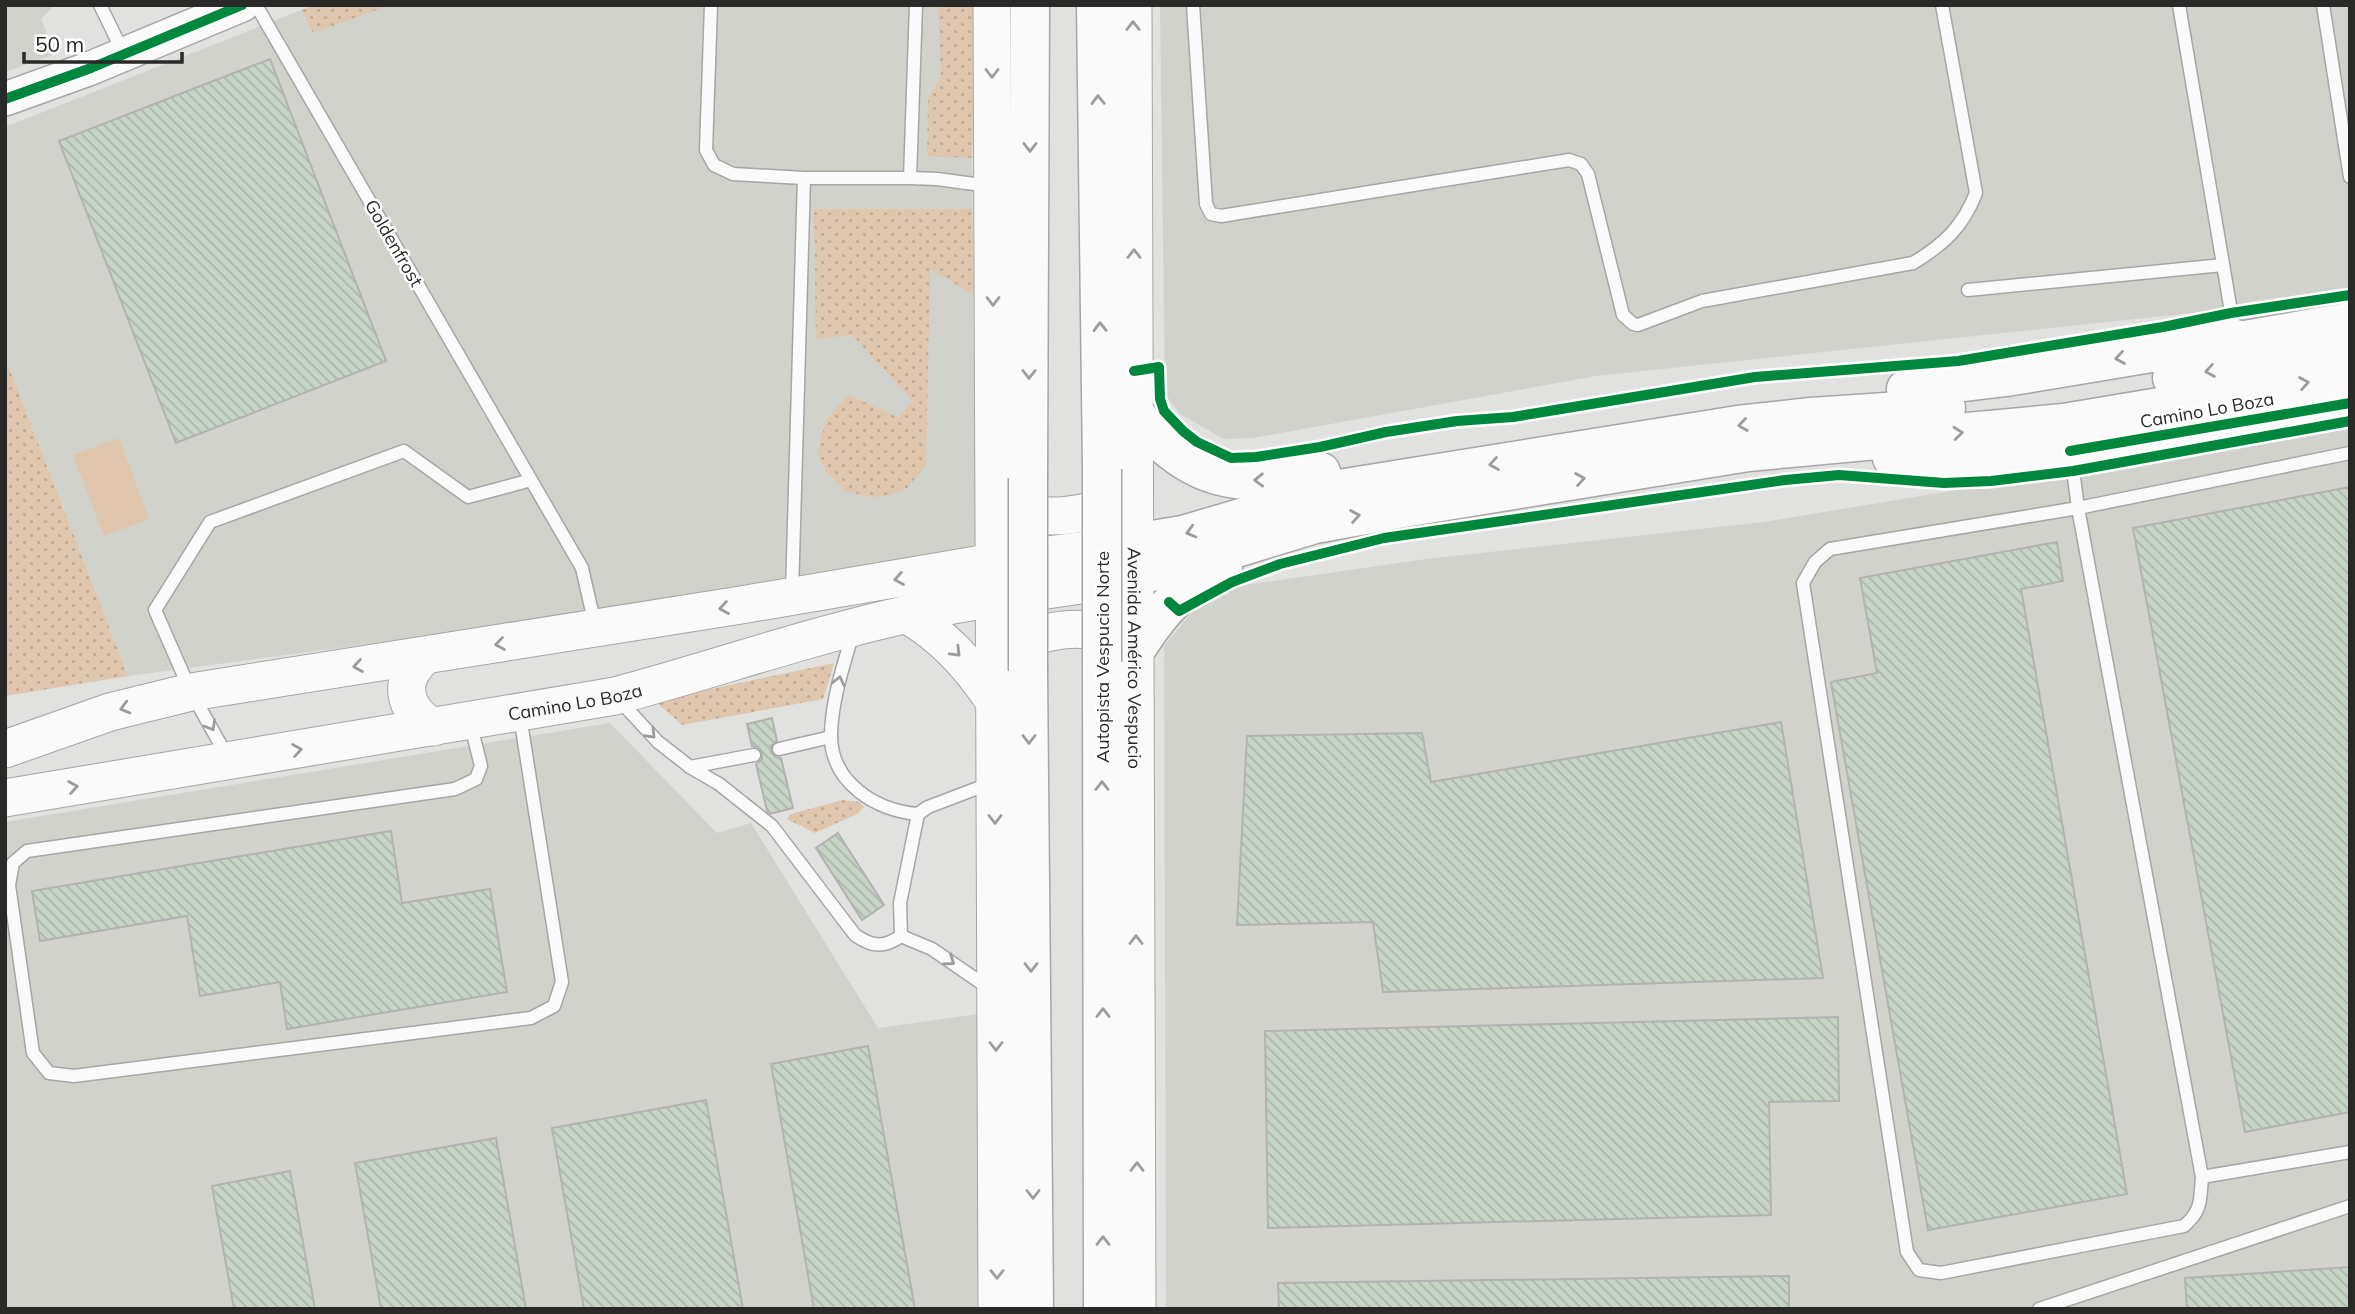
<svg xmlns="http://www.w3.org/2000/svg" width="2355" height="1314" font-family="Mulish,sans-serif">
<defs>
<pattern id="grass-dots" width="8" height="8" patternUnits="userSpaceOnUse" patternTransform="scale(1.75)"><rect width="8" height="8" fill="#dfc6ad"/><path d="M2 2h.1M6 6h.1" fill="none" stroke="#bfaa95" stroke-width="1.8" stroke-linecap="round"/></pattern>
<pattern id="building-back-hatch" width="6" height="6" patternUnits="userSpaceOnUse" patternTransform="scale(1.75)"><rect width="6" height="6" fill="#c6d4c6"/><path d="M-1 5l2 2M0 0l6 6M5-1l2 2" fill="none" stroke="#aab6aa"/></pattern>
</defs>
<rect width="100%" height="100%" fill="#e1e1e0"/>
<g fill="#d1d2cc">
<polygon points="5,5 55,5 41,19 56,54 5,72"/>
<polygon points="314,5 975,5 972,158 976,547 629,609 128,676 5,357 5,127"/>
<polygon points="1160,5 2350,5 2350,289 2249,307 1596,376 1253,438 1224,439 1180,414 1165,394"/>
<polygon points="2350,425 2350,1309 1166,1309 1164,646 1210,590 1426,559 1764,522"/>
<polygon points="610,723 717,833 751,823 878,1028 979,1014 981,1309 5,1309 5,822"/>
</g>
<g fill="url(#grass-dots)">
<polygon points="314,5 390,5 313,33 302,10"/>
<polygon points="938,5 975,5 972,158 927,156 928,98 941,76"/>
<polygon points="814,209 972,209 974,295 930,269 926,465 907,488 888,496 870,497 845,491 826,471 817,453 826,420 848,395 898,417 913,401 852,335 816,339"/>
<polygon points="5,357 128,676 5,696"/>
<polygon points="834,663 823,699 682,725 655,701"/>
<polygon points="842,800 859,802 864,807 857,814 815,833 787,819 791,814"/>
</g>
<polygon fill="#dfc6ad" points="119,438 149,519 104,536 73,455"/>
<g fill="url(#building-back-hatch)" stroke="#b2b2b1" stroke-width="2">
<polygon points="270,59 386,361 176,443 59,141"/>
<polygon points="2350,487 2350,1112 2245,1132 2133,528"/>
<polygon points="2057,542 2063,581 2021,589 2127,1194 1928,1230 1831,682 1877,673 1860,578"/>
<polygon points="772,718 777,741 771,746 771,752 776,757 781,758 793,808 770,814 767,811 756,764 762,759 762,753 758,747 752,746 747,724"/>
<polygon points="1781,722 1823,978 1383,992 1373,922 1237,925 1247,736 1422,733 1431,782"/>
<polygon points="391,831 402,903 490,889 507,992 287,1029 280,982 200,996 187,916 40,941 32,891"/>
<polygon points="838,833 884,905 862,920 816,848"/>
<polygon points="1838,1017 1839,1101 1769,1102 1771,1215 1268,1228 1265,1031"/>
<polygon points="868,1046 915,1309 814,1309 771,1064"/>
<polygon points="706,1100 743,1309 584,1309 552,1128"/>
<polygon points="496,1138 526,1309 381,1309 355,1163"/>
<polygon points="290,1171 315,1309 234,1309 212,1186"/>
<polygon points="2350,1267 2350,1309 2187,1309 2185,1278"/>
<polygon points="1789,1276 1789,1309 1279,1309 1278,1283"/>
</g>
<g fill="none" stroke-linecap="round" stroke-linejoin="round">
<defs>
<g id="lane">
<polyline points="100,5 123,52"/>
<polyline points="256,5 582,568 595,625"/>
<polyline points="711,5 706,150 714,165 733,174 804,178 910,178 916,5"/>
<path d="M 1193,5 L 1206,204 L 1211,214 L 1221,216 L 1569,160 L 1581,164 L 1588,174 L 1623,315 L 1633,324 L 1638,325 L 1702,301 L 1913,263 C 1943,245 1963,227 1976,193 L 1942,5"/>
<polyline points="2179,5 2235,335"/>
<polyline points="2323,5 2350,177"/>
<polyline points="910,178 937,179 989,186"/>
<polyline points="1968,290 2223,265"/>
<path d="M 2071,454 L 2078,508 L 2202,1177 C 2200,1200 2202,1211 2184,1226 L 1941,1273 L 1919,1270 L 1907,1252 L 1803,583 L 1815,562 L 1830,549 L 2078,508 L 2350,453"/>
<polyline points="792,593 804,178"/>
<path d="M 853,633 C 843,666 832,700 831,734 C 830,782 876,811 918,814 L 928,807 L 991,783"/>
<path d="M 619,700 L 658,742 L 690,767 L 719,784 L 772,826 L 855,935 C 872,947 884,948 901,936"/>
<polyline points="470,722 481,766 476,779 455,789 27,851 13,863 9,885 33,1053 49,1073 74,1076 531,1018 554,1006 562,982 520,716"/>
<polyline points="779,749 831,737"/>
<polyline points="228,758 191,692 155,610 210,522 404,451 468,497 531,480"/>
<polyline points="690,767 754,755"/>
<polyline points="901,936 900,903 918,814"/>
<polyline points="901,936 932,949 990,989"/>
<polyline points="2202,1177 2350,1152"/>
<polyline points="2039,1309 2350,1206"/>
</g>
<g id="secondary">
<polyline points="5,99 91,68 242,5"/>
<polyline points="2236,339 2350,319"/>
<polyline points="2070,451 2350,403"/>
</g>
<g id="primary">
<polyline points="992,5 997,1309"/>
<path id="s1" d="M 1133,5 L 1137,1309"/>
<path d="M 998,506 C 1041,522 1087,519 1127,496"/>
<path d="M 906,614 C 944,636 970,665 994,701"/>
<path d="M 1002,653 C 1028,634 1067,624 1098,632 C 1109,634 1119,641 1128,647"/>
<path d="M 425,656 C 397,679 402,709 433,727"/>
<polyline points="5,749 110,712 191,692 741,605 994,562 1132,544"/>
<path id="s2" d="M 5,798 L 615,696 C 712,670 806,637 904,615 C 978,598 1055,590 1130,577"/>
</g>
<g id="highway">
<polyline points="1096,5 1102,469"/>
<polyline points="2172,378 2350,348"/>
<polyline points="1906,389 2006,377 2236,339"/>
<path d="M 1135,414 C 1171,458 1208,484 1268,480 C 1286,479 1304,474 1321,472"/>
<path d="M 1892,458 C 1951,465 2011,461 2070,451"/>
<polyline points="1028,478 1030,5"/>
<polyline points="1134,543 1183,535 1339,489 1738,425 1811,417 1946,408"/>
<polyline points="1135,576 1180,565 1315,524 1409,507 1748,452 2064,423 2350,375"/>
<path d="M 1135,651 C 1160,611 1180,588 1223,568"/>
<polyline points="1102,662 1103,1309"/>
<polyline points="1028,671 1034,1309"/>
</g>
</defs>
<use href="#lane" stroke="#a6a6a5" stroke-width="15"/>
<use href="#secondary" stroke="#a6a6a5" stroke-width="36"/>
<use href="#primary" stroke="#a6a6a5" stroke-width="39"/>
<use href="#highway" stroke="#a6a6a5" stroke-width="41"/>
<use href="#lane" stroke="#fafafa" stroke-width="12"/>
<use href="#secondary" stroke="#fafafa" stroke-width="33"/>
<use href="#primary" stroke="#fafafa" stroke-width="37"/>
<use href="#highway" stroke="#fafafa" stroke-width="38"/>
<defs>
<g id="highway-bridge">
<polyline points="1102,469 1102,662"/>
<polyline points="1028,671 1028,478"/>
</g>
</defs>
<use href="#highway-bridge" stroke="#a6a6a5" stroke-width="41" stroke-linecap="butt"/>
<use href="#highway-bridge" stroke="#fafafa" stroke-width="38"/>
<defs>
<g id="cycleway">
<polyline points="5,99 91,68 242,5"/>
<polyline points="1134,371 1159,367 1160,399 1164,411 1183,431 1197,442 1231,458 1256,457 1320,447 1386,432 1457,421 1513,417 1755,377 1958,361 2163,327 2231,313 2350,295"/>
<polyline points="2070,451 2350,403"/>
<polyline points="1169,602 1179,611 1232,582 1280,564 1384,538 1785,480 1839,475 1944,483 1991,481 2073,471 2350,421"/>
</g>
</defs>
<use href="#cycleway" stroke="#fff" stroke-width="15"/>
<use href="#cycleway" stroke="#00873e" stroke-width="10"/>
</g>
<defs><path id="oneway-chevron" d="M-2-3.5L2.5 0L-2 3.5" fill="none" stroke-width="1.6" stroke-linecap="round" stroke-linejoin="round" transform="scale(1.75)"/></defs>
<g stroke="#9c9c9b">
<use href="#oneway-chevron" transform="translate(1133 26) rotate(-90)"/>
<use href="#oneway-chevron" transform="translate(992 73) rotate(90)"/>
<use href="#oneway-chevron" transform="translate(1098 100) rotate(-91)"/>
<use href="#oneway-chevron" transform="translate(1030 147) rotate(90)"/>
<use href="#oneway-chevron" transform="translate(1134 254) rotate(-90)"/>
<use href="#oneway-chevron" transform="translate(993 301) rotate(90)"/>
<use href="#oneway-chevron" transform="translate(1100 327) rotate(-91)"/>
<use href="#oneway-chevron" transform="translate(2120 358) rotate(171)"/>
<use href="#oneway-chevron" transform="translate(2210 371) rotate(170)"/>
<use href="#oneway-chevron" transform="translate(1029 374) rotate(90)"/>
<use href="#oneway-chevron" transform="translate(2304 383) rotate(-10)"/>
<use href="#oneway-chevron" transform="translate(1743 425) rotate(172)"/>
<use href="#oneway-chevron" transform="translate(1958 433) rotate(-6)"/>
<use href="#oneway-chevron" transform="translate(1494 464) rotate(171)"/>
<use href="#oneway-chevron" transform="translate(1580 479) rotate(-9)"/>
<use href="#oneway-chevron" transform="translate(1259 480) rotate(179)"/>
<use href="#oneway-chevron" transform="translate(1355 516) rotate(-9)"/>
<use href="#oneway-chevron" transform="translate(1191 532) rotate(165)"/>
<use href="#oneway-chevron" transform="translate(899 579) rotate(170)"/>
<use href="#oneway-chevron" transform="translate(724 608) rotate(171)"/>
<use href="#oneway-chevron" transform="translate(500 644) rotate(171)"/>
<use href="#oneway-chevron" transform="translate(956 652) rotate(45)"/>
<use href="#oneway-chevron" transform="translate(358 666) rotate(171)"/>
<use href="#oneway-chevron" transform="translate(839 681) rotate(-77)"/>
<use href="#oneway-chevron" transform="translate(125 708) rotate(165)"/>
<use href="#oneway-chevron" transform="translate(211 726) rotate(60)"/>
<use href="#oneway-chevron" transform="translate(651 734) rotate(46)"/>
<use href="#oneway-chevron" transform="translate(1029 739) rotate(90)"/>
<use href="#oneway-chevron" transform="translate(297 750) rotate(-9)"/>
<use href="#oneway-chevron" transform="translate(1102 786) rotate(-90)"/>
<use href="#oneway-chevron" transform="translate(73 787) rotate(-9)"/>
<use href="#oneway-chevron" transform="translate(995 819) rotate(90)"/>
<use href="#oneway-chevron" transform="translate(1136 940) rotate(-90)"/>
<use href="#oneway-chevron" transform="translate(950 961) rotate(35)"/>
<use href="#oneway-chevron" transform="translate(1031 967) rotate(90)"/>
<use href="#oneway-chevron" transform="translate(1103 1013) rotate(-90)"/>
<use href="#oneway-chevron" transform="translate(996 1046) rotate(90)"/>
<use href="#oneway-chevron" transform="translate(1137 1167) rotate(-90)"/>
<use href="#oneway-chevron" transform="translate(1033 1194) rotate(90)"/>
<use href="#oneway-chevron" transform="translate(1103 1241) rotate(-90)"/>
<use href="#oneway-chevron" transform="translate(997 1274) rotate(90)"/>
</g>
<g text-anchor="middle" dominant-baseline="central" stroke-width="5" stroke-linejoin="round" paint-order="stroke">
<g font-size="18" fill="#292927" stroke="#fff">
<text transform="translate(394 243) rotate(60)">Goldenfrost</text>
<text transform="translate(2207 410) rotate(-10)">Camino Lo Boza</text>
<text transform="translate(1102 657) rotate(-90)">Autopista Vespucio Norte</text>
<text stroke="none"><textPath href="#s1" startOffset="653">Avenida Américo Vespucio</textPath></text>
<text stroke="none"><textPath href="#s2" startOffset="578">Camino Lo Boza</textPath></text>
</g>
</g>
<rect width="2355" height="1314" fill="none" stroke="#292927" stroke-width="14"/>
<path d="M24 52v10h158v-10" fill="none" stroke="#292927" stroke-width="3.5"/>
<text x="35" y="52" font-size="21" fill="#292927" stroke="#ffffff" stroke-width="5" paint-order="stroke">50 m</text>
</svg>
